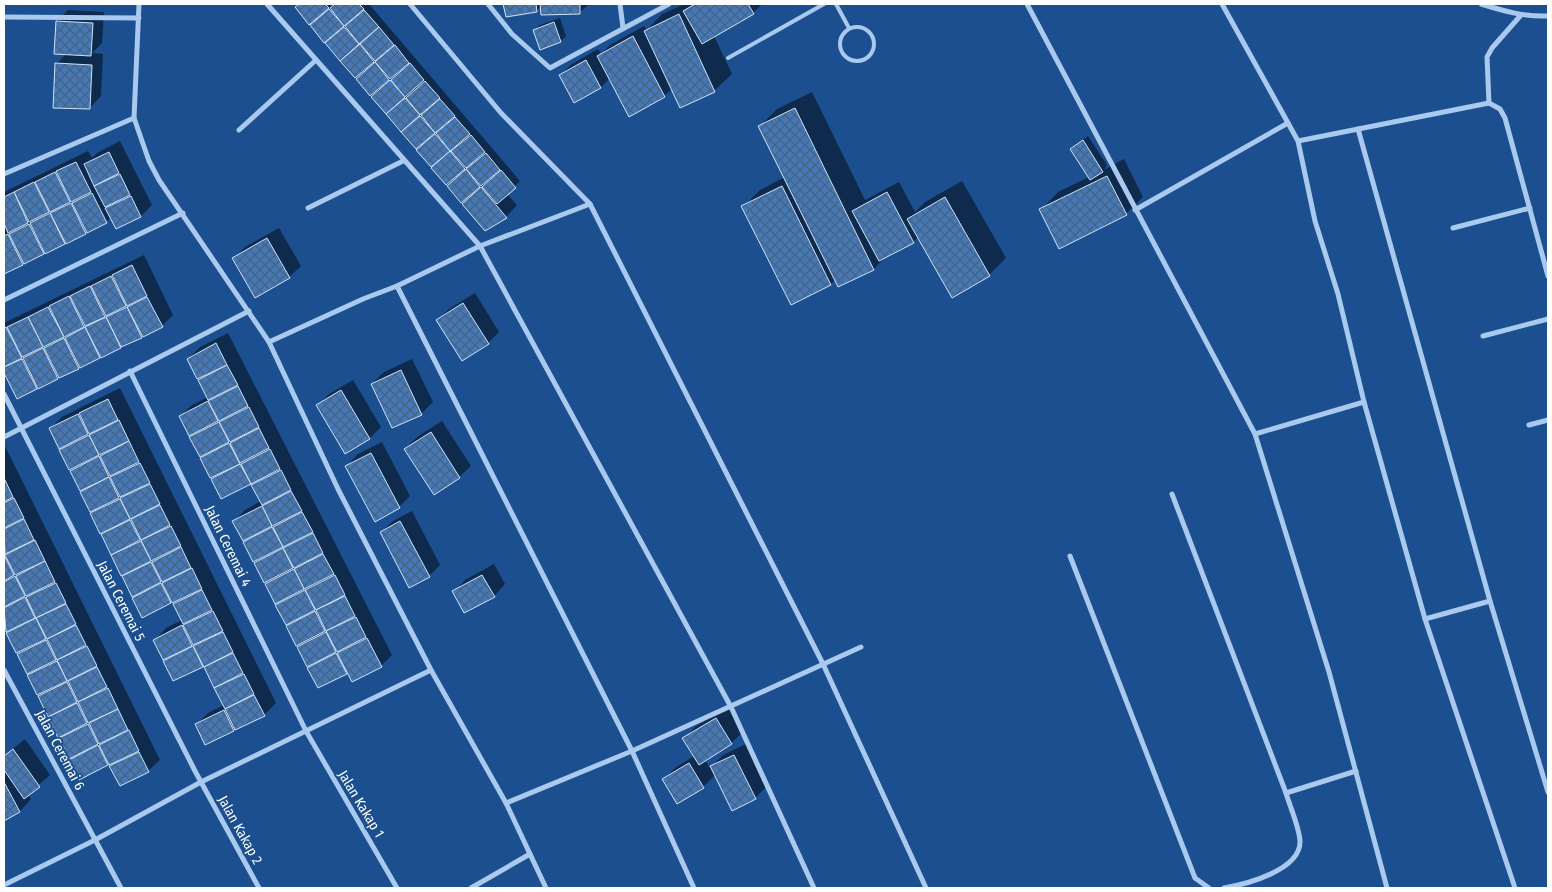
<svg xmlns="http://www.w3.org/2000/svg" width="1552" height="892" font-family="'Fira Sans Condensed',sans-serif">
<defs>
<pattern id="building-cross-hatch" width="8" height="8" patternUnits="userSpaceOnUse" patternTransform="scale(1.25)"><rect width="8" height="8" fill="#4478b7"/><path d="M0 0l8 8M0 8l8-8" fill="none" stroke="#486282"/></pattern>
</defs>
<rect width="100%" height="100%" fill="#1b4f8f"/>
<g fill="#0007">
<polygon points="294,4 369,4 520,181 507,194 517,205 506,217 463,204 476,192 474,190 461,201"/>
<polygon points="505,4 589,4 579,13 541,6 536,11 507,16"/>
<polygon points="685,4 762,4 753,13 714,36 732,74 714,91 680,106 672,89 664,96 610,78 601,87 574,101 560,75 572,64 598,49 601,54 610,45 644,26 647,30 662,14"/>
<polygon points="68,10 104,12 102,43 92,53 103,54 101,96 90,108 56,64 67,53 57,21"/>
<polygon points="560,18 566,36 561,41 534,30 540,25"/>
<polygon points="812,92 865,200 899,182 915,212 925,202 962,181 1006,258 989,275 918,237 913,242 886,256 874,269 839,286 836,279 831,284 792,304 743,207 760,190 785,177 760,126 777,109"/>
<polygon points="1088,136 1107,165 1104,170 1124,159 1143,197 1126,214 1041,210 1058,192 1089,177 1071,149"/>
<polygon points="120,141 152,205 141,216 111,217 106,222 4,273 4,192 88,151 92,158 97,153"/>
<polygon points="279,228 301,266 289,277 234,258 245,247"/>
<polygon points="144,255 173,315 162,326 17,398 4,370 4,323"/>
<polygon points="475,293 499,332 488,343 438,320 449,309"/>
<polygon points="228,333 392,655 381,666 348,672 318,687 234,521 245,510 261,501 252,482 222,497 180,416 192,405 208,397 188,359 200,347"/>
<polygon points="412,359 433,402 421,414 372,384 384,372"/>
<polygon points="353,380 381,427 370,438 345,452 318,405 329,394"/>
<polygon points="120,388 276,703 264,715 205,743 196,725 208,713 224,705 204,665 174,680 155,640 166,628 182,620 173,601 143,616 50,429 62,417"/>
<polygon points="442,421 471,466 459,477 405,449 417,437"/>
<polygon points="382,442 410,496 399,507 347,466 358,454"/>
<polygon points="4,444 160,760 148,771 120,785 110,763 79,778 4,625"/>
<polygon points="412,511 440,565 429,576 381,532 393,521"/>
<polygon points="494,564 505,584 494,596 454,592 465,580"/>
<polygon points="728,707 743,732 731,743 705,760 710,768 723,755 746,744 767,786 755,798 716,774 703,787 663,780 675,768 694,756 684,739 695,727"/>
<polygon points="25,739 50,775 28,794 31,799 20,811 4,820 4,772 6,771 4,768 4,756"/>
</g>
<g fill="url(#building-cross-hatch)" stroke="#cfe3fa">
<polygon points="299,4 325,4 329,8 309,25 295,7"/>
<polygon points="335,4 359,4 364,9 344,26 330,8"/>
<polygon points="503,4 536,4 537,12 506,17"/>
<polygon points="540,4 580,4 580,14 541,15"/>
<polygon points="695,4 748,4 754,14 702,44 683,11"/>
<polygon points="329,9 344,26 324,43 310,25"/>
<polygon points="364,10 379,27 359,44 345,26"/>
<polygon points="679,14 715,92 680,108 644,31"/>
<polygon points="56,21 93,23 91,56 54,54"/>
<polygon points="554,22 561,42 540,50 533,30"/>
<polygon points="344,27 359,44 340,61 325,43"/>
<polygon points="379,27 394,45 375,61 360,44"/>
<polygon points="633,36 665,97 629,117 597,56"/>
<polygon points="360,44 374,62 355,78 340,61"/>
<polygon points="395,45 409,63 390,79 375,62"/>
<polygon points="586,60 601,88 574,103 559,75"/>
<polygon points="375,62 389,80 370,96 356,79"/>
<polygon points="55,63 92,65 90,109 53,108"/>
<polygon points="410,63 424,80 405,97 391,80"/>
<polygon points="390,80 405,97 386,114 371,97"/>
<polygon points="425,81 440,98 420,115 406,98"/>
<polygon points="405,98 420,115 401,132 386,114"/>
<polygon points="440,99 455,116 435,133 421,115"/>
<polygon points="795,108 874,270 838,287 758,126"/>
<polygon points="420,116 435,133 416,149 401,132"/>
<polygon points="455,117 470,134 450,151 436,133"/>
<polygon points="435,134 450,151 431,167 416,150"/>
<polygon points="471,135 485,152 466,168 451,151"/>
<polygon points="1083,140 1103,172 1090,180 1070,149"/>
<polygon points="450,151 465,169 446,185 431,168"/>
<polygon points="109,152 119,173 94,186 84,164"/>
<polygon points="486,153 500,170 481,186 466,169"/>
<polygon points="76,162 91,192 71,202 56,171"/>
<polygon points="466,169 480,187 461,203 447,186"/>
<polygon points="501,170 516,188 497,204 482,187"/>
<polygon points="55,172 70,202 50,212 35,182"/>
<polygon points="120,174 130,195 105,207 94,186"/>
<polygon points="1107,176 1127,215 1059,249 1039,209"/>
<polygon points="34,182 49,212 29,222 14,192"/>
<polygon points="782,186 831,285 791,305 741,206"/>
<polygon points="481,187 507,218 485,231 462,204"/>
<polygon points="14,192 28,223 8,233 4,223 4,197"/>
<polygon points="887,192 914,243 879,261 852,211"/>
<polygon points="92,193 107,223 87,233 72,203"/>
<polygon points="131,196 141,217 116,229 105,208"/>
<polygon points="945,197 990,276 952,298 907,219"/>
<polygon points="71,203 86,234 66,244 50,213"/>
<polygon points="50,213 65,244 45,254 30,223"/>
<polygon points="29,224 44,254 24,264 9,234"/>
<polygon points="8,234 23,265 4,274 4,236"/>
<polygon points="267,238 290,278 255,298 232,258"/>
<polygon points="132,265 147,296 127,306 112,275"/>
<polygon points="111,276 126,306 106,316 91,286"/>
<polygon points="90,286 105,317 85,326 70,296"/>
<polygon points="69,296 84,327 64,337 49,306"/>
<polygon points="147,297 163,327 143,337 127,307"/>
<polygon points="463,303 489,344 462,361 436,320"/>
<polygon points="48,307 64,337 43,347 28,317"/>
<polygon points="127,307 142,338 121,347 106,317"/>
<polygon points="28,317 43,347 22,357 7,327"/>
<polygon points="106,317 121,348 101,358 85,327"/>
<polygon points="6,327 22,358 4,367 4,328"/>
<polygon points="85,327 100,358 80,368 65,338"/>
<polygon points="64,338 79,369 59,378 44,348"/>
<polygon points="216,343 227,365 197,379 187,359"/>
<polygon points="43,348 58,379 38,389 23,358"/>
<polygon points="22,359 37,389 17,399 4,373 4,367"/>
<polygon points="227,365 238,385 208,400 198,380"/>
<polygon points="401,370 422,415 392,428 371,384"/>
<polygon points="238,386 248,406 219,421 208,401"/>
<polygon points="341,390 370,439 345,454 316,405"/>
<polygon points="108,399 118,420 89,434 79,413"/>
<polygon points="208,401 218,421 189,436 179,416"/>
<polygon points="249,407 259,427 230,442 219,422"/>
<polygon points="78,414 88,434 59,449 49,428"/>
<polygon points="119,420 129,441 99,455 89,435"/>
<polygon points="219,422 229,442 200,457 189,437"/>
<polygon points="259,428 269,448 240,463 230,443"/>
<polygon points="431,432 460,478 434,495 404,449"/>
<polygon points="89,435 99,455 69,470 59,450"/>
<polygon points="129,441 139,462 110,476 100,456"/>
<polygon points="229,443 240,464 210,478 200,458"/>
<polygon points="270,449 280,469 251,484 241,464"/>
<polygon points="371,453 400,508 375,522 345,466"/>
<polygon points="99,456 109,477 80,491 70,471"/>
<polygon points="140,463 150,483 120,497 110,477"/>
<polygon points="240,464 251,484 221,499 211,479"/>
<polygon points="281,470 291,490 262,505 251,485"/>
<polygon points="109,477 119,498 90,512 80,492"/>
<polygon points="4,478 13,497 4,502"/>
<polygon points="150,484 160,504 130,519 120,498"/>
<polygon points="291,491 302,511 272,526 262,506"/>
<polygon points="14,498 24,518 4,528 4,503"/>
<polygon points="120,499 130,519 100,534 90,513"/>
<polygon points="160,505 170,525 141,540 131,519"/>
<polygon points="262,506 272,526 243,541 232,521"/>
<polygon points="302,512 313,532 283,547 273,527"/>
<polygon points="24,519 34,540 5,554 4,529"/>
<polygon points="130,520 140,540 111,555 101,534"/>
<polygon points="400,521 430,577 409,588 380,532"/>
<polygon points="171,526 181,546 151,561 141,540"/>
<polygon points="272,527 283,547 253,562 243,542"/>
<polygon points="313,533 323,553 294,568 283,548"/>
<polygon points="35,540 45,561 15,575 5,555"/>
<polygon points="141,541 151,561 121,576 111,555"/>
<polygon points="181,547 191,568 162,582 152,562"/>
<polygon points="283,548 293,568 264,583 254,563"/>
<polygon points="323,554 334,574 304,589 294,569"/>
<polygon points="4,555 14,575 4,581"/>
<polygon points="45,561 55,582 26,596 16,576"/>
<polygon points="151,562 161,582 132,597 122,576"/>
<polygon points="192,568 202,589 172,603 162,583"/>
<polygon points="294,569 304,589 275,604 265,584"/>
<polygon points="335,575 345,595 316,610 305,590"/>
<polygon points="482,575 495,597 464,613 452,591"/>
<polygon points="15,576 25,596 4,607 4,582"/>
<polygon points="56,583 66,603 36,618 26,597"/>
<polygon points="161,583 171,603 142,618 132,598"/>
<polygon points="202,590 212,610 183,624 173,604"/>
<polygon points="305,590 315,610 286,625 275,605"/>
<polygon points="345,596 355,616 326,631 316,610"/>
<polygon points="25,597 35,618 6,632 4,608"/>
<polygon points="66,604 76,624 47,639 36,618"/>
<polygon points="213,611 223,631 193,645 183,625"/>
<polygon points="315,611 325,631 296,646 286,626"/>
<polygon points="356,617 366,637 337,652 326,631"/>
<polygon points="36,618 46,639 16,653 6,633"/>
<polygon points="76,625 86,645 57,660 47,639"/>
<polygon points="182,625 192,646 163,660 153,640"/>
<polygon points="223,632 233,652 204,667 193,646"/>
<polygon points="326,632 336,652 307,667 297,647"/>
<polygon points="367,638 382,667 352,682 337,653"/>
<polygon points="46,640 56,660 27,674 17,654"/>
<polygon points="87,646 97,666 67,681 57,660"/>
<polygon points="193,646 203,667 173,681 163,661"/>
<polygon points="233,653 243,673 214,688 204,667"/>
<polygon points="336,653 347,674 318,688 307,668"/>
<polygon points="57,661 67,681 37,695 27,675"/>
<polygon points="97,667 107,687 78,702 68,681"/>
<polygon points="244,674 254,694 225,709 214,688"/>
<polygon points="67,682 77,702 48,717 38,696"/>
<polygon points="108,688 118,709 88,723 78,702"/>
<polygon points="254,695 265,716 235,730 225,709"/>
<polygon points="77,703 87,723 58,738 48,717"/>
<polygon points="118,709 128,730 99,744 89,723"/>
<polygon points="224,710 234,731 205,745 195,724"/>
<polygon points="716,718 732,744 699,765 682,738"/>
<polygon points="88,724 98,744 69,759 59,738"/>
<polygon points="129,730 139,751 109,765 99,745"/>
<polygon points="98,745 108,765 79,780 69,760"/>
<polygon points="13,749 40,787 24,799 4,770 4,756"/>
<polygon points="139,752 149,772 120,786 109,766"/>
<polygon points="734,755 756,799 732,811 710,766"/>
<polygon points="689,763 704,788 677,804 662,779"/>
<polygon points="4,782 20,812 4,821"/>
</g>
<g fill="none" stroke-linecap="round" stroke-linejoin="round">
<g stroke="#a9c9ee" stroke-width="4">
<polyline points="836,4 849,28"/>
<circle cx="857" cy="44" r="17"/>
<polyline points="728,58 824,4"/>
</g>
<g stroke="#a9c9ee" stroke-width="5">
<polyline points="139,4 134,118 149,161 159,180 269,342 338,489 431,670 506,803 546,888"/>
<polyline points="267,4 480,246 731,707 814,888"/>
<polyline points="410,4 501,113 590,204 823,664 926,888"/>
<polyline points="488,4 512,34 550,68 669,4"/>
<polyline points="620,4 623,28"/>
<polyline points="1027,4 1255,434 1329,672 1387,888"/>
<polyline points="1222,4 1298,141 1315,221 1338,294 1364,402 1255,434"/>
<path d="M 1481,4 C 1504,11 1523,17 1548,16"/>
<polyline points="4,17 139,18"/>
<polyline points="1489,103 1487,57 1492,48 1521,15"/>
<polyline points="1358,129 1490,601 1548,792"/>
<polyline points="239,130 316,60"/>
<polyline points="1298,141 1489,103 1500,109 1505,118 1548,276"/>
<polyline points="4,174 134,118"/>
<polyline points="308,208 403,161"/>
<polyline points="1135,210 1288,123"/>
<polyline points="1453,228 1530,208"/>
<polyline points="397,286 480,246 590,204"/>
<polyline points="4,300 183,213"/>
<polyline points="1483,336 1548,319"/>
<polyline points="269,342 363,299 397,286 632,751 694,888"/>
<polyline points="130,371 306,731 397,888"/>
<polyline points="4,394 195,771 259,888"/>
<polyline points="1364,402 1425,619 1515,888"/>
<polyline points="1529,425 1548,420"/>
<polyline points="4,437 249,311"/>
<path d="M 1172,494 L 1286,793 C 1290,807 1299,826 1300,841 C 1301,870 1247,884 1224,888"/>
<polyline points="1070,556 1195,878 1209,888"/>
<polyline points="1425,619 1490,601"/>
<polyline points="4,670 121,888"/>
<polyline points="1286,793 1356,771"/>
<polyline points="506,803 632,751 861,647"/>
<polyline points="4,885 95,840 201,782 431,670"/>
<polyline points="471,888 530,854"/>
</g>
</g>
<g text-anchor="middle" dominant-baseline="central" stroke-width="4" stroke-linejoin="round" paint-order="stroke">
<g font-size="14" fill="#fff" stroke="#1b4f8f">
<text transform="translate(228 546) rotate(64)">Jalan Ceremai 4</text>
<text transform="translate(121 601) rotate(63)">Jalan Ceremai 5</text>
<text transform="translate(60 750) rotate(62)">Jalan Ceremai 6</text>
<text transform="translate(361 804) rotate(59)">Jalan Kakap 1</text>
<text transform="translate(240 830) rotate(61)">Jalan Kakap 2</text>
</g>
</g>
<rect width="1552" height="892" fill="none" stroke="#ffffff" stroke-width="10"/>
</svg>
